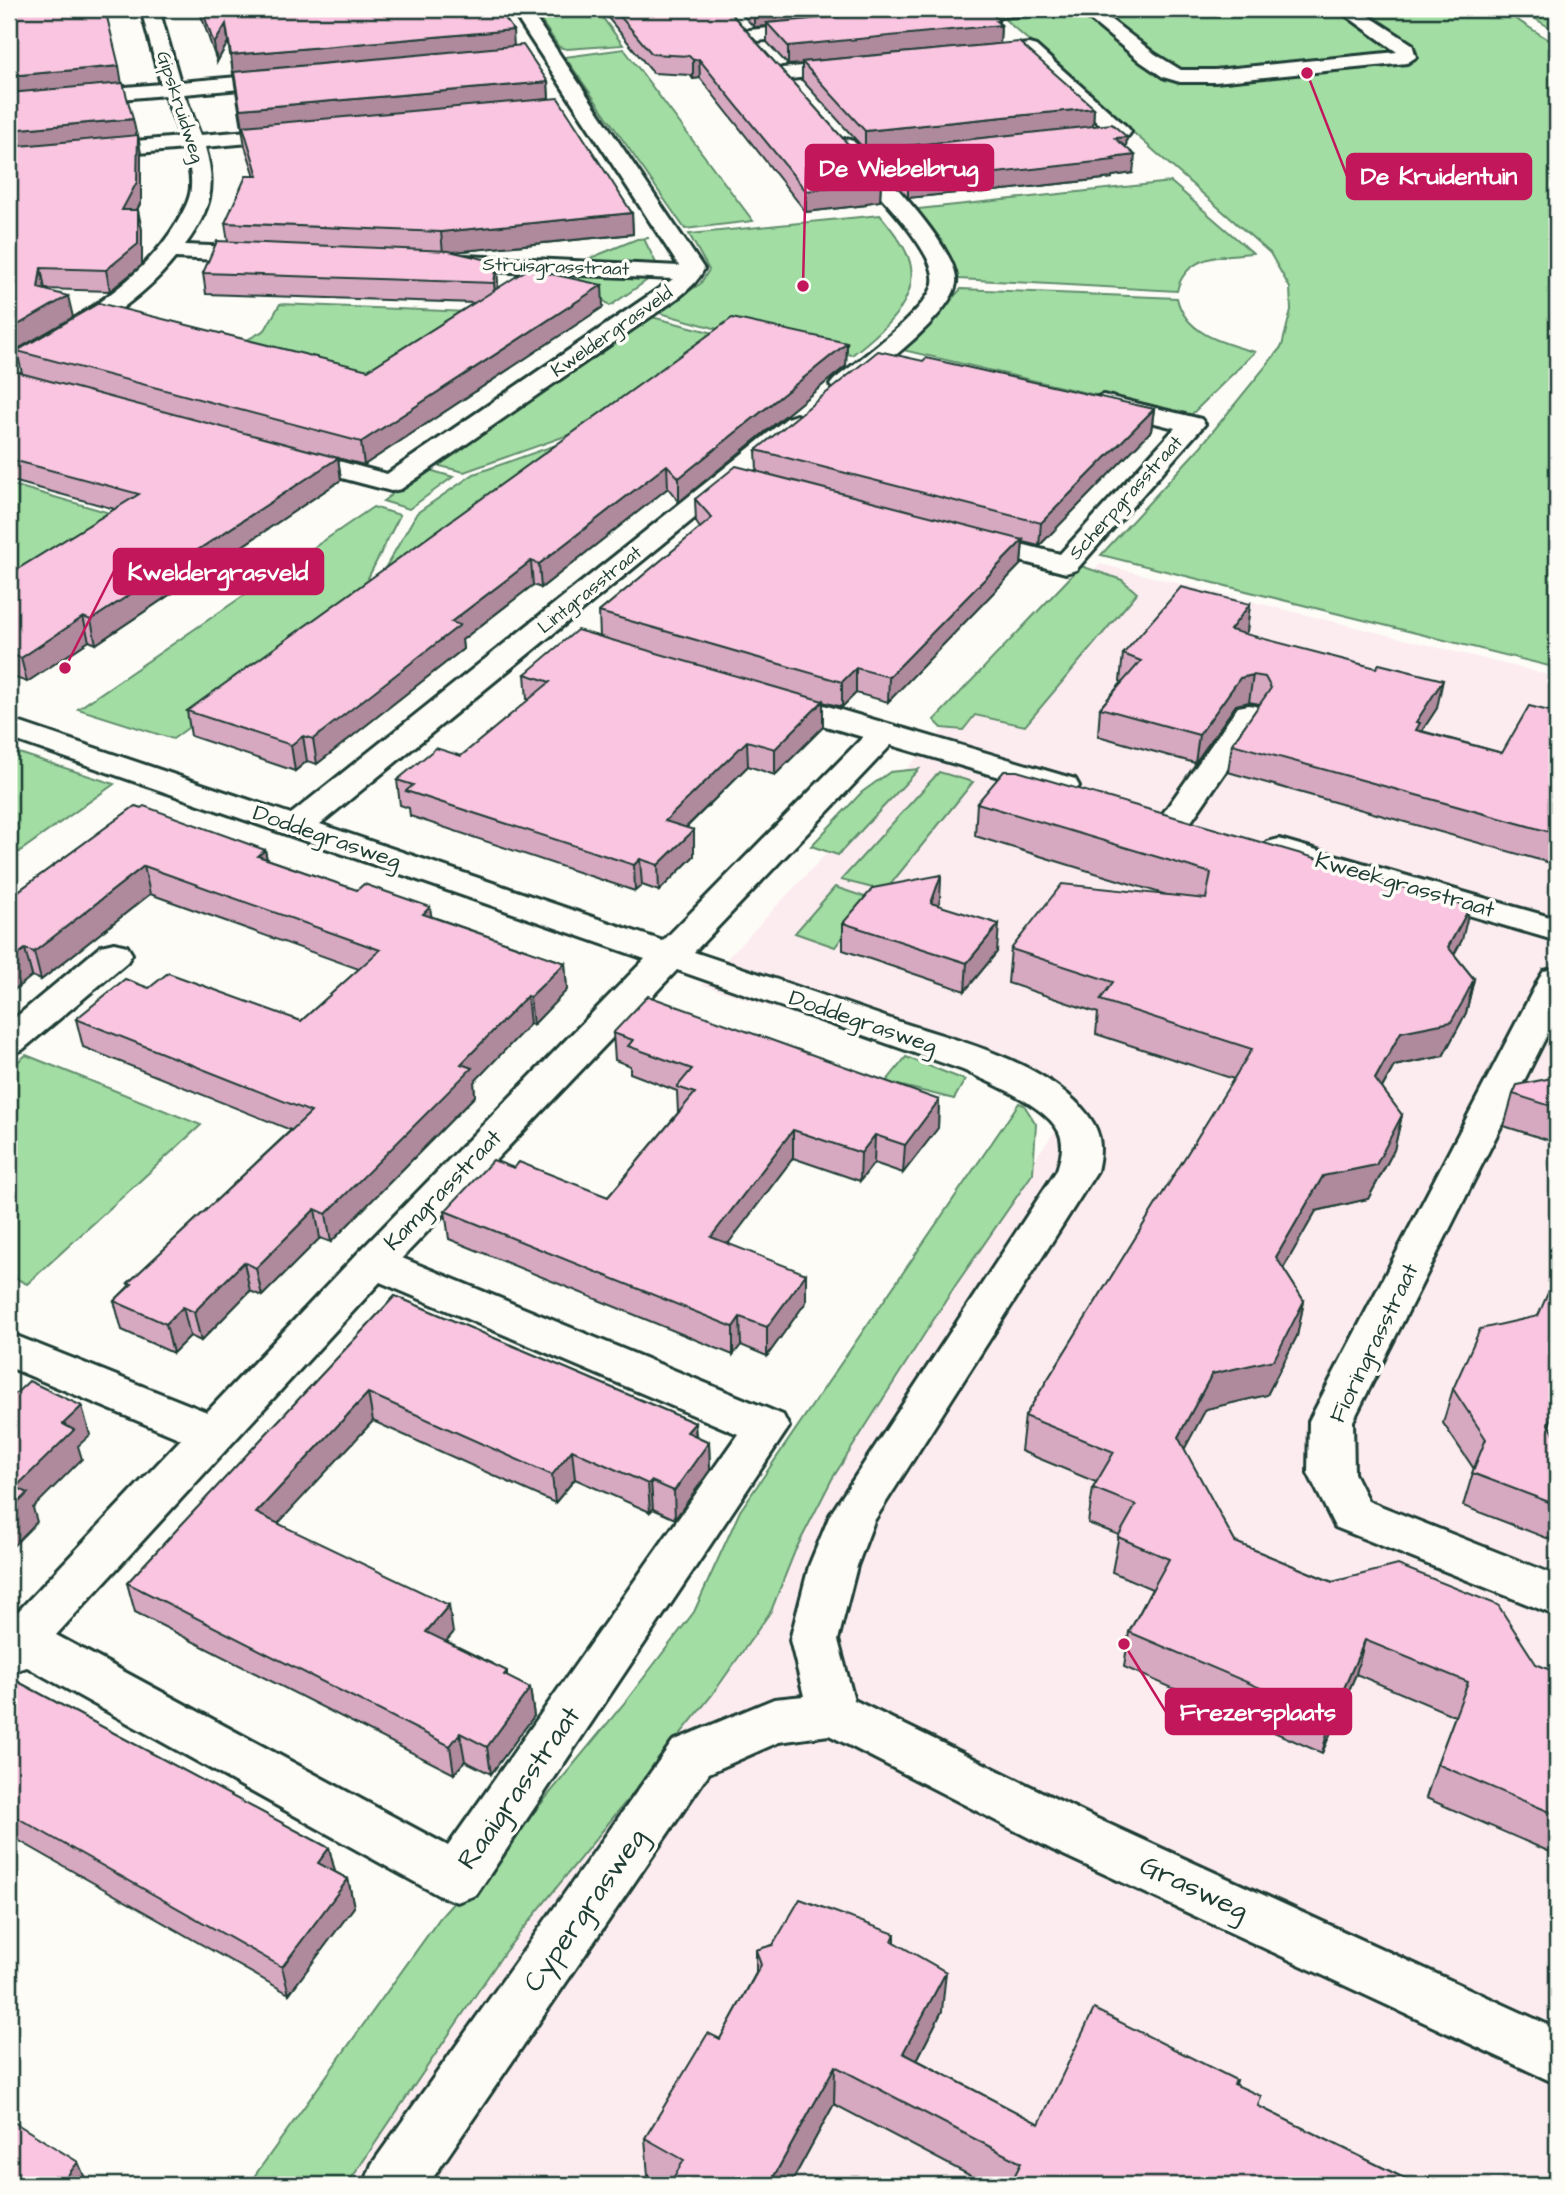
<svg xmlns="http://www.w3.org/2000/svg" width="1566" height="2194" font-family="'Architects Daughter',sans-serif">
<rect width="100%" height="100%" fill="#fdfcf7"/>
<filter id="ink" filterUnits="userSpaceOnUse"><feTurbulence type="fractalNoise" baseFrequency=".0143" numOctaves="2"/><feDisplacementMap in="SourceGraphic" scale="14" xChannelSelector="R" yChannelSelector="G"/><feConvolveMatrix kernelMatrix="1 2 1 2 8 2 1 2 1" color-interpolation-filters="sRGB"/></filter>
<g filter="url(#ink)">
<polygon fill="#fcecf0" points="1100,564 1557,677 1557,2185 306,2185 1074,1104 702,985"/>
<g fill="#a2dda3" stroke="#608d6c" stroke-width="2">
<polygon points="533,9 596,9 623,45 567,49 559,47"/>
<polygon points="1016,9 1500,9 1557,45 1557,668 1101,555 1201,446 1282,346 1291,310 1290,288 1270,253 1002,17 1022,14"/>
<polygon points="1519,9 1557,9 1557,32"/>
<polygon points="624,49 753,221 685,229 565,57"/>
<path d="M 1171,182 L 1253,253 C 1222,256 1185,255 1177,291 L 959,279 L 942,240 L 909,210 Z"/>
<path d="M 880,215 C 889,226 899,238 905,250 C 929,294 883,331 852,355 L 732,333 L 656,312 L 700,284 L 709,270 L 689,234 Z"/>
<polygon points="649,238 644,239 657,265 583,261 637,239"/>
<polygon points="578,274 641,277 649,279 610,306 577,277"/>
<path d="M 961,289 L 1177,298 C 1185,334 1223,343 1255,352 L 1189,417 L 903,350 Z"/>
<polygon points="280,304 494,313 376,390 223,353 265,330"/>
<polygon points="648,316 725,336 587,437 571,434 464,472 436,465"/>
<polygon points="573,439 381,575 417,513 474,474"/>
<polygon points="426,469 453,477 409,509 383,501"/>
<polygon points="13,485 127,518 9,582 9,488"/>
<polygon points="373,507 400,515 368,578 381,586 173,739 78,709"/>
<polygon points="1081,566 1122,580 1137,593 1025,726 975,715 963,730 942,728 934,720"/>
<polygon points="19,753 114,784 9,859 9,760"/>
<polygon points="919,769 838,855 811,846 862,792 890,772"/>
<polygon points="939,772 973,782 885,891 841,880"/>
<polygon points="835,887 871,899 835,947 795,933"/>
<polygon points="26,1055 201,1125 27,1284 9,1275 9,1069"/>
<polygon points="906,1057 965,1080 954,1099 886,1082"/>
<polygon points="1019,1103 1024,1105 1036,1124 1033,1173 955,1286 832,1479 795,1551 771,1611 712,1695 506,1950 347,2185 248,2185 440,1918 535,1811 626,1701 694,1612 740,1511"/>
</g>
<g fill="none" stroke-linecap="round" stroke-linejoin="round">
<defs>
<g id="minor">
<path d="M 141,9 L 159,9 L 180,82 L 286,73 L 296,79 L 286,85 L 184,94 L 200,135 L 296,127 L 303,129 L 306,133 L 303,137 L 296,139 L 205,147 C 217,188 210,211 185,245 L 262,248 L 270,250 L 273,255 L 270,260 L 262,262 L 175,258 C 135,309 73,340 18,372 L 9,374 L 9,357 C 72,321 140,285 178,221 C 184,210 191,198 191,186 C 192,173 188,161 185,149 L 9,164 L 9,152 L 181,137 L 165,95 L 9,109 L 9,97 L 161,84 Z"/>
<path d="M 511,9 L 529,9 L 704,269 C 698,281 690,288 679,297 L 401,489 L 391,491 L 281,462 L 277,456 L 281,450 L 290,448 L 387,474 L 673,279 L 445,269 L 437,267 L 434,262 L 437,257 L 445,255 L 679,266 Z"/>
<polygon points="980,9 1042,9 1033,14 940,23 931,18 940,13"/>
<polygon points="1077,9 1097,9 1155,54 1181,70 1215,70 1397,52 1337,9 1358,9 1412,44 1416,57 1407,63 1215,82 1180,82 1163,77 1141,62"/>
<polygon points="820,23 829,29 826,33 749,42 740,36 749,30"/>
<polygon points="1029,44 1036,46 1128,128 1131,132 1128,136 1082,142 1075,140 1072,136 1075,132 1104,128 1025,56 975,61 966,55 975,49"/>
<polygon points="853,61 863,67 860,71 782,80 772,74 782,68"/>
<path d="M 846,139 L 853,141 C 876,165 961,251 956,283 C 952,315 877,370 852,390 L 843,393 L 834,390 L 830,385 L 834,380 C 856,362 929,310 933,283 C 939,248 856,174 836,145 L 839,141 Z"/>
<polygon points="1103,395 1201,419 1205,424 1076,570 1066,573 963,546 959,540 963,534 973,532 1060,554 1175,428 1094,408 1090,403 1094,398"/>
<path d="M 796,415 L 805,418 L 809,423 L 805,428 L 320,824 L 663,941 L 863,737 L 761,707 L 756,700 L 761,693 L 772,691 L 783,693 L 1075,779 L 1079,786 L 1075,793 L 1063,796 L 891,745 L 694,952 C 760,974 825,996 891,1019 C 954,1040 1034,1057 1082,1108 C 1101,1129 1103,1145 1097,1171 L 874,1521 L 857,1566 L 838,1640 L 854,1700 L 1091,1816 L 1557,2029 L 1557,2084 L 1053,1850 L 829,1735 L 779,1742 L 709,1773 L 428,2185 L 364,2185 L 372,2164 L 673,1741 L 774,1699 L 804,1696 L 790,1640 L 809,1566 L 830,1515 L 1057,1170 C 1061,1157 1065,1145 1059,1132 C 1046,1105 989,1082 963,1070 L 677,970 L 402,1258 L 783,1415 L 789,1427 L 476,1895 L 457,1902 L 438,1895 L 27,1667 L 9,1673 L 9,1621 L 181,1439 L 9,1367 L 9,1333 L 207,1412 L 358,1253 L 645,959 L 9,738 L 9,719 L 291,814 L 787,418 ZM 380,1282 L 738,1434 L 448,1846 L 56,1635 Z"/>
<polygon points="1249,705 1260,707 1265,714 1188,826 1176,829 1164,826 1159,819 1164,812 1238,707"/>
<polygon points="1279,839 1557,919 1557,941 1267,856 1262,849 1267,842"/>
<polygon points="114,943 127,946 132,954 127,962 22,1050 9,1054 9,1023 101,946"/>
<polygon points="1557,968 1557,1015 1353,1421 1354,1473 1368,1501 1557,1576 1557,1616 1335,1527 1308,1473 1309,1421 1539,979 1544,971"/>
</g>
</defs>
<use href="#minor" stroke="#1f3d34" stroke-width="6"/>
<use href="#minor" fill="#fdfcf7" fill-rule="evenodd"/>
</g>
<g fill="#d7a9c1" stroke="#1f3d34" stroke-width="2">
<polygon points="9,9 122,83 136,136 138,135 141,155 141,202 137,210 142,230 142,265 110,291 45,289 73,317 9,354"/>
<polygon points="199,9 499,9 514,46 548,82 549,99 632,213 633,234 454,252 498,283 498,288 603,307 364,465 338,458 341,480 96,644 89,641 27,682 13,677 9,680 9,568 16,570 115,509 9,480 9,370 22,373 17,351 368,370 474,303 206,294 203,273 228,242 225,223 255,176 245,146 228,42 217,62"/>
<polygon points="604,9 727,9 881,181 880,201 866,203 866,205 806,212 700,78 693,79 690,75 653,73 604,13"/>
<polygon points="737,9 986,9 999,20 999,23 1001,25 1000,43 1094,108 1093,126 1127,137 1126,147 1133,173 1112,176 1112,178 968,194 966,192 908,198 880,167 880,149 982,138 865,150 802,80 802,64 788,65 767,42 767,26 754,27"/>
<polygon points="847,343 846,366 679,502 668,488 541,588 533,585 462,640 463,649 317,764 307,761 295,771 191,736 187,711"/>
<polygon points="923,361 1154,409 1151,431 1039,546 1023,542 1021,564 888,702 856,693 842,707 823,702 823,727 775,775 748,766 686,828 694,856 659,891 642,885 635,891 410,816 409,808 400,805 397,780 461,756 529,700 527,699 525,674 600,637 599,612 700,528 696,522 695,499 757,471 756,450"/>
<polygon points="1250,604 1247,631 1244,634 1437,708 1422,731 1502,753 1557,713 1557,865 1228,772 1232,744 1260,704 1249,702 1236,705 1195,763 1098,736 1100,708 1122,682 1120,681 1123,654"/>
<polygon points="977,803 1329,862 1328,865 1462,940 1454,954 1474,979 1466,1013 1443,1056 1394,1066 1382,1088 1402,1115 1394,1150 1380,1177 1368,1199 1316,1211 1283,1268 1304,1301 1297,1336 1267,1395 1206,1409 1184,1449 1235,1542 1557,1673 1557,1855 1426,1798 1437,1764 1455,1716 1356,1674 1322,1753 1124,1667 1129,1632 1152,1589 1112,1572 1119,1535 1088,1523 1093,1488 1096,1482 1021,1451 1025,1416 1234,1079 1096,1034 1098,1013 1008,983 1011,949 1167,895 975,836"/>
<polygon points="135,806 265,850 267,859 565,963 567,990 533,1025 530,1024 474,1082 475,1096 331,1242 320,1238 262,1296 250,1291 201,1341 190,1336 173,1353 122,1330 114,1301 129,1286 128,1283 291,1130 83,1047 76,1019 149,988 301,1021 359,969 150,894 41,980 32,976 9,898"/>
<polygon points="941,875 939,905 997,952 965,991 843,950 843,923"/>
<polygon points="613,1033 939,1100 938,1128 903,1173 874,1163 860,1181 793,1158 728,1243 806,1302 767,1356 741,1345 733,1355 449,1239 445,1211 514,1168 608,1197 678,1113 677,1091 630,1073 630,1066 615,1060"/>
<polygon points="1557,1077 1557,1143 1504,1126 1513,1094"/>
<polygon points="1557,1288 1557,1405 1549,1426 1557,1438 1557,1542 1463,1506 1474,1469 1443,1423 1453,1389 1538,1316"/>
<polygon points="395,1296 695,1423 696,1436 709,1442 710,1470 675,1519 653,1509 650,1512 575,1479 555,1503 373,1421 278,1523 453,1633 446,1641 507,1671 507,1677 530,1688 534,1716 491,1774 465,1761 454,1774 135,1612 127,1583"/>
<polygon points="9,1677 329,1848 335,1872 348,1879 354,1907 289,1994 9,1835"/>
<polygon points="895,1934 895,1943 942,2011 917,2060 1039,2124 1236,2080 1235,2084 1258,2106 1418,2185 988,2185 834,2104 790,2185 664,2185 648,2176 645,2138 720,2039 756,1973 756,1950 773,1945"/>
</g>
<g fill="#af8a9d" stroke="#1f3d34" stroke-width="2">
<polygon points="754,9 953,9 767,23 767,26 754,27"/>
<polygon points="999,20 999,26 1001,25 1000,44 802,62 802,64 788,65 788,46"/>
<polygon points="226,24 228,42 217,62 214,44"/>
<polygon points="513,30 514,48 233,74 231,55"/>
<polygon points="699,59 700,78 693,79 693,60"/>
<polygon points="119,66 122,84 9,94 9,76"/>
<polygon points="548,82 549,100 243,128 240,109"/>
<polygon points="1094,108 1093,127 865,150 865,131"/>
<polygon points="133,119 137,137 9,149 9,130"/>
<polygon points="138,135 141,155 141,202 126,230 122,210"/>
<polygon points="1127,137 1125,155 1115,138"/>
<polygon points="1135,155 1133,173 1112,176 1112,178 968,194 969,176"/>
<polygon points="966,173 966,192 908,198 908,180"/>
<polygon points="881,181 880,201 866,203 866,205 806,212 806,191"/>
<polygon points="138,210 142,230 142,265 110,291 106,270"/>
<polygon points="632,213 633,234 443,253 441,232"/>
<polygon points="497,262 498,283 496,304 494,283"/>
<polygon points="41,268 45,289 42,309 38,288"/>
<polygon points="602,285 603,307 364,465 361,442"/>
<polygon points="68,296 73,317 9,354 9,330"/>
<polygon points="847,343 846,366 679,502 679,478"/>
<polygon points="1154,409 1151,431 1039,546 1041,523"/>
<polygon points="338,458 341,480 96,644 91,620"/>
<polygon points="667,465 668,488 541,588 539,564"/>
<polygon points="1023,540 1021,564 888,702 889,677"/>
<polygon points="531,561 533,585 462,640 463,649 317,764 313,739 451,622"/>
<polygon points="1250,604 1247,631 1226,657 1230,630"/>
<polygon points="83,617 89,641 27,682 21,658"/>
<polygon points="9,660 13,677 9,680"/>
<polygon points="856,668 856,693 842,707 842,682"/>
<polygon points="1253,675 1249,702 1236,705 1195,763 1199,735 1240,678"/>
<polygon points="1443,680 1437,708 1416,740 1416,722"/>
<polygon points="823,701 823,727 775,775 775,749"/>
<polygon points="303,736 307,761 295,771 291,745"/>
<polygon points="747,741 748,766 666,847 665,821"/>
<polygon points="694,830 694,856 659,891 658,865"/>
<polygon points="265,850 270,877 258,856"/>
<polygon points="640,859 642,885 635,891 634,865"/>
<polygon points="144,866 150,894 41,980 34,952"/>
<polygon points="941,875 940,902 930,930 931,903"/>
<polygon points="430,907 434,934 423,914"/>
<polygon points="1470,907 1462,940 1440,980 1448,947"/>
<polygon points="999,924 997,952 965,991 967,963"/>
<polygon points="25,949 32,976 9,994 9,961"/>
<polygon points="565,963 567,990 533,1025 530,997"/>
<polygon points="1474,979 1466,1013 1443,1056 1394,1066 1368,1113 1375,1079 1401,1032"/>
<polygon points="527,996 530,1024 474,1082 475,1096 331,1242 326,1214 461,1064"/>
<polygon points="939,1100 938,1128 903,1173 905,1145"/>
<polygon points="1402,1115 1394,1150 1368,1199 1316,1211 1270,1292 1276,1257 1323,1176"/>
<polygon points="793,1130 793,1158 712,1265 711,1237"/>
<polygon points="875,1135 874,1163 860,1181 861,1153"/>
<polygon points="315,1209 320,1238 262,1296 256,1268"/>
<polygon points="244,1262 250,1291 201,1341 194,1312"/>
<polygon points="806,1274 806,1302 767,1356 767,1327"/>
<polygon points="1304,1301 1297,1336 1267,1395 1206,1409 1172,1472 1178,1437 1212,1374"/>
<polygon points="183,1307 190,1336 173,1353 166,1324"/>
<polygon points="740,1317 741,1345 733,1355 733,1327"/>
<polygon points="368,1393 373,1421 262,1541 256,1513"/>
<polygon points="1557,1400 1557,1405 1537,1457 1548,1424"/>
<polygon points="82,1406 90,1435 78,1446 82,1459 33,1508 37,1522 9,1550 9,1512 16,1487 63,1424"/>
<polygon points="695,1423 696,1451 687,1432"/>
<polygon points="709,1442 710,1470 675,1519 674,1491"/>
<polygon points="572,1450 575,1479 555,1503 552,1475"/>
<polygon points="651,1481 653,1509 650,1512 648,1484"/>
<polygon points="449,1605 453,1633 431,1660 426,1632"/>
<polygon points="1365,1640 1356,1674 1322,1753 1331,1718"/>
<polygon points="530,1688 534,1716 491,1774 487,1747"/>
<polygon points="460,1733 465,1761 454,1774 450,1746"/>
<polygon points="329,1848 336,1876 318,1863"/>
<polygon points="348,1879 354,1907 289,1994 282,1967"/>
<polygon points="946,1972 942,2011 901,2091 903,2053"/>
<polygon points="835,2066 834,2104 790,2185 769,2185"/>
<polygon points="78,2162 88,2185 60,2185"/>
</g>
<g fill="#fac5e0" stroke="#1f3d34" stroke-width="2">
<polygon points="9,9 105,9 119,66 9,76"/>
<polygon points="202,9 499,9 513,30 231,55 226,24 214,44"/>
<polygon points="614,9 727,9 881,181 865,182 867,184 806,191 699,59 693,60 689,56 652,54"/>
<polygon points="923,9 986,9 999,20 996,21 1001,25 788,46 767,23"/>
<polygon points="1019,42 1094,108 865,131 802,62"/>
<polygon points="523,45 548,82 240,109 234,72"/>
<polygon points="123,83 133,119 9,130 9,93"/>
<polygon points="558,98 632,213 441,232 225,223 246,176 258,176 243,126"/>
<polygon points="1112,124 1127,137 1115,138 1135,155 1111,158 1114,160 969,176 966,173 908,180 880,149"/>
<polygon points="138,135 137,182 122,210 138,210 138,244 106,270 41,268 38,288 68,296 9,330 9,147"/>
<polygon points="217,241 449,251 497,262 494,283 203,273"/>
<polygon points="528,269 602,285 361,442 17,351 99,303 368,370"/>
<polygon points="732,318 847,343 679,478 667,465 539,564 531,561 451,622 460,625 313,739 303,736 291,745 187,711"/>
<polygon points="878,351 923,361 926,358 1154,409 1041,523 756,450"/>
<polygon points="9,370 338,458 91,620 83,617 21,658 9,654 9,568 16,570 139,494 9,459"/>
<polygon points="736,466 1023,540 889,677 856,668 842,682 599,612 712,518 695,499"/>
<polygon points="1181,587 1250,604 1230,630 1376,668 1379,664 1443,680 1416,722 1420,723 1416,730 1502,753 1529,706 1557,713 1557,834 1232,744 1271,688 1265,677 1253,675 1240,678 1199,735 1100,708 1141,661 1123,654"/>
<polygon points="577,630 823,701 775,749 747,741 665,821 694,830 658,865 640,859 634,865 406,791 413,785 397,780 436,748 461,756 550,682 525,674"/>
<polygon points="1004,771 1017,771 1274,846 1329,862 1327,865 1470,907 1448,947 1474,979 1462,1003 1451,1022 1401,1032 1375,1079 1402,1115 1388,1142 1376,1165 1323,1176 1276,1257 1304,1301 1274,1360 1212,1374 1178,1437 1235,1542 1332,1582 1398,1565 1498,1605 1536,1664 1557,1673 1557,1815 1437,1764 1468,1682 1365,1640 1331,1718 1129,1632 1169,1559 1118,1537 1136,1505 1093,1488 1114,1452 1025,1416 1252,1049 1100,1000 1113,982 1011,949 1062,884 1206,899 1211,873 977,803"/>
<polygon points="135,806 141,808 144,806 265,850 258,856 357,890 364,884 430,907 423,914 565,963 530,997 527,996 461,1064 472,1068 326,1214 315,1209 256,1268 244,1262 194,1312 183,1307 166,1324 114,1301 132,1284 128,1283 311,1112 76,1019 125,979 149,988 168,973 301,1021 380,950 144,866 34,952 25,949 9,961 9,898"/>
<polygon points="941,875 931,903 999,924 967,963 843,923 873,888"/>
<polygon points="648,996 939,1100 905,1145 875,1135 861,1153 793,1130 711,1237 806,1274 767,1327 740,1317 733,1327 445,1211 493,1160 514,1168 519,1162 608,1197 695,1093 677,1087 692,1069 628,1046 633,1040 613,1033"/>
<polygon points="1557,1077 1557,1108 1513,1094 1517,1085"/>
<polygon points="1551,1286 1557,1288 1557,1400 1548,1424 1557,1438 1557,1505 1472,1473 1486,1439 1453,1389 1480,1329 1538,1316"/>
<polygon points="395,1296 695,1423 687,1432 709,1442 674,1491 651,1481 648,1484 572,1450 552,1475 368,1393 256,1513 449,1605 426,1632 507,1671 504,1675 530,1688 487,1747 460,1733 450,1746 127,1583"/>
<polygon points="29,1381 82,1406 63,1424 74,1430 16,1487 28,1493 9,1512 9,1399 10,1399"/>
<polygon points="9,1677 329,1848 318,1863 348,1879 282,1967 9,1813"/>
<polygon points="800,1899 895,1934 892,1941 946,1972 903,2053 1039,2124 1094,2009 1236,2080 1234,2084 1261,2096 1258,2106 1418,2185 1010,2185 1021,2163 835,2066 769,2185 669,2185 684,2160 645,2138 708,2033 720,2039 761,1965 756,1950 773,1945"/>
<polygon points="9,2119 78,2162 60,2185 9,2185"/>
</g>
</g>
<g text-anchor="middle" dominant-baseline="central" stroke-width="7" stroke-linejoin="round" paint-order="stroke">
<g font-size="19" fill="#1f3d34" stroke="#fdfcf7">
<text transform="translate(180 107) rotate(72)">Gipskruidweg</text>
<text transform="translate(556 267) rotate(2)">Struisgrasstraat</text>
<text transform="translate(612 332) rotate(-35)">Kweldergrasveld</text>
<text transform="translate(1126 498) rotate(-48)">Scherpgrasstraat</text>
<text transform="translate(590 590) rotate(-39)">Lintgrasstraat</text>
</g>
<g font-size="23" fill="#1f3d34" stroke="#fdfcf7">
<text transform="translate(327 837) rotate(19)">Doddegrasweg</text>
<text transform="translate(1405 885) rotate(16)">Kweekgrasstraat</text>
<text transform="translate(863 1022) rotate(19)">Doddegrasweg</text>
<text transform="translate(443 1190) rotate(-46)">Kamgrasstraat</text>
<text transform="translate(1374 1343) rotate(-64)">Fioringrasstraat</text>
</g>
<g font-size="28" fill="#1f3d34" stroke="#fdfcf7">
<text transform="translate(519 1788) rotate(-55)">Raaigrasstraat</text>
<text transform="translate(1194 1888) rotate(25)">Grasweg</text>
<text transform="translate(585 1910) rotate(-55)">Cypergrasweg</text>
</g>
</g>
<path fill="none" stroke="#c2185b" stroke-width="2.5" d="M803 286L806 167M1307 73L1347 176M65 668L114 571M1124 1644L1166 1712"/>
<g fill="#c2185b" stroke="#fdfcf7" stroke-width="2.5">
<circle cx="803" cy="286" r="7"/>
<circle cx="1307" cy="73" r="7"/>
<circle cx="65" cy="668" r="7"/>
<circle cx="1124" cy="1644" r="7"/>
</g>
<g fill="#c2185b" stroke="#c2185b" stroke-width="2.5">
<rect x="806" y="145" width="187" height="45" rx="7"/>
<rect x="1347" y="154" width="184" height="45" rx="7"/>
<rect x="114" y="549" width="209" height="45" rx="7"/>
<rect x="1166" y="1689" width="185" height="45" rx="7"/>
</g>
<g font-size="24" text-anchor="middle" font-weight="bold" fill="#fff">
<text x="899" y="176">De Wiebelbrug</text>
<text x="1439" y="184">De Kruidentuin</text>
<text x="218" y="580">Kweldergrasveld</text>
<text x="1258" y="1720">Frezersplaats</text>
</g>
<rect width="1566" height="2194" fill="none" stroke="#fdfcf7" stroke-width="35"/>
<rect x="18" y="18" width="1531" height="2159" fill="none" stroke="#1f3d34" stroke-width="2.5" filter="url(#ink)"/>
</svg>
